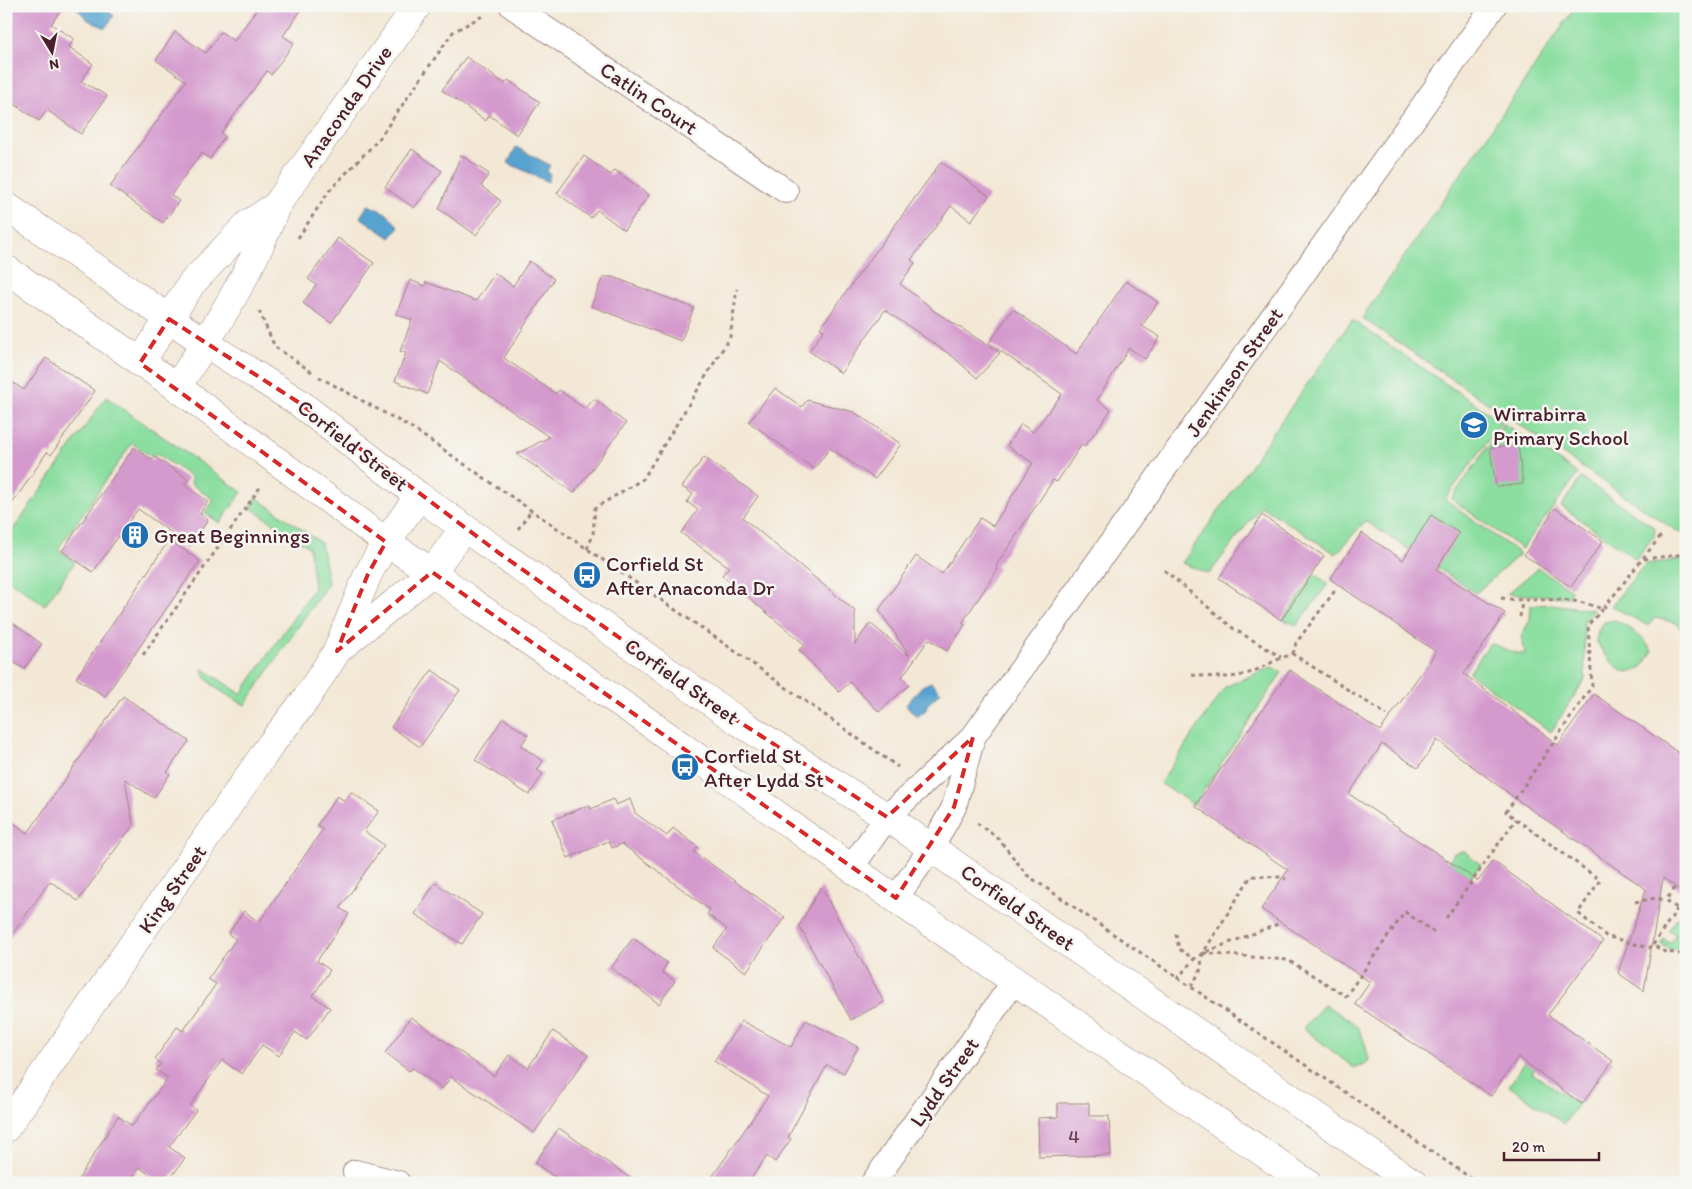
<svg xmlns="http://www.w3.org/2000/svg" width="1692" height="1189" font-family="Itim,sans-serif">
<rect width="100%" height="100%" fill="#f6f6f2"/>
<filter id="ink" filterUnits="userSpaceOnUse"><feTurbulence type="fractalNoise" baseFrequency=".02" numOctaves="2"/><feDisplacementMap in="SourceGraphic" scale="10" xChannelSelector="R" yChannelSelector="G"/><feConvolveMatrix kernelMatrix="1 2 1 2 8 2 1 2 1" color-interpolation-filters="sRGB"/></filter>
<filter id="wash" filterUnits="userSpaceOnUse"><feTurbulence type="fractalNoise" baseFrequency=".0096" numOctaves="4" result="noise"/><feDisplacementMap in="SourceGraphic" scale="20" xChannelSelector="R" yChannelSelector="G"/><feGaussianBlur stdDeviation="1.12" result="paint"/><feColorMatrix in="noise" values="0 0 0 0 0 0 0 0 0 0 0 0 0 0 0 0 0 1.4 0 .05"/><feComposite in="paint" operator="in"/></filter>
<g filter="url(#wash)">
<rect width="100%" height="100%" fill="#f3e8d5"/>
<g fill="#8bdea0" stroke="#6a7e66">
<polygon points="1576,6 1686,6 1686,531 1678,532 1362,318"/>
<polygon points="1352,320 1502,422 1445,499 1520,554 1476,593 1365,521 1336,554 1261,506 1209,574 1182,563"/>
<polygon points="106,397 242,492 220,523 205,513 214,500 191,484 192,478 156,453 152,457 132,443 58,549 75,562 45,605 6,578 6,540"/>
<polygon points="1504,424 1578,474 1522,549 1451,499"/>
<polygon points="1581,478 1655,528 1654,536 1636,559 1561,506"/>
<path d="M 256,497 L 321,543 L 328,583 L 245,705 C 230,696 205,686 202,668 L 241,694 L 314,588 L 309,547 L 251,508 Z"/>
<polygon points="1686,559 1686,638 1677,623 1655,618 1647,625 1611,606 1645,564"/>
<polygon points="1538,568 1571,590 1569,597 1507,594"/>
<polygon points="1315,574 1328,584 1297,625 1283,620"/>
<polygon points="1552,604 1594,610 1584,621 1585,679 1551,732 1469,673 1490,643 1515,653 1525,654 1522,635 1530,620 1531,605"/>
<path d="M 1615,620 C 1630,627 1643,637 1652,651 C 1635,690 1611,667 1596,641 L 1598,631 L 1604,622 Z"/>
<polygon points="1271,667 1282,672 1194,805 1160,783 1225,687"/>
<polygon points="1464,851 1481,865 1469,879 1421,899 1454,853"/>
<polygon points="1678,917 1686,922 1686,947 1683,950 1669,949 1661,944 1664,939 1670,943 1676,935 1669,930"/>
<path d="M 1324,1005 C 1356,1023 1361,1023 1369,1060 L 1365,1065 L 1354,1068 L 1303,1028 Z"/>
<polygon points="1534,1049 1544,1056 1532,1073 1578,1104 1564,1124 1509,1086"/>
</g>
<g fill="#56a3cf" stroke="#50617d">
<polygon points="77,6 103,6 114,16 105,28 88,20 76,8"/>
<polygon points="516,147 550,165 547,171 550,175 548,182 508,163"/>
<polygon points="368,205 386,213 399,227 390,238 360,217"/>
<polygon points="931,682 941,692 927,705 926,710 917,717 906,705 922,686"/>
</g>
<g id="blocks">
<g fill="#d499cd">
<polygon points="6,6 64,6 51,24 74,39 69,47 93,64 81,81 107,96 81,134 47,110 39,121 6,98"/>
<polygon points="259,6 304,6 283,36 294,43 271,75 267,71 221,133 225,136 210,159 202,153 186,174 171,195 179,201 163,223 110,186 186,81 156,60 175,32 206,53 221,32 234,41"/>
<polygon points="466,57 505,84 508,80 540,102 517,135 489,115 486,121 442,90"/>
<polygon points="412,149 442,171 414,208 385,187"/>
<polygon points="461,155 489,174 481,186 501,201 476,235 439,209"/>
<polygon points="584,156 611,175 615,170 649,195 624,230 597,210 591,218 557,193"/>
<polygon points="941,162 989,196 971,221 951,206 911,260 915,263 900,284 932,308 931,309 1000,353 977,378 952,356 885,310 841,373 809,351 824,330 820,328"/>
<polygon points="338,238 374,263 331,323 303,303 316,285 308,279"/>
<polygon points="529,261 554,279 504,358 556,394 559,390 585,409 594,399 626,423 574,493 517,454 549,437 440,361 427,394 395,381 406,353 400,351 412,320 396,314 410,280 425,286 426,282 476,301 495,273 513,286"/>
<polygon points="603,277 613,277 694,308 681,341 591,306"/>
<polygon points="1126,281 1158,302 1142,326 1160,337 1145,359 1129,348 1097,400 1111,410 1085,446 1082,444 1057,482 1053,480 996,566 998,569 962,623 965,625 947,651 929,639 902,677 909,685 879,712 850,682 839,692 799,650 805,645 722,575 729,567 681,533 698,510 687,502 693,494 682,487 704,457 758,496 743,518 855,611 855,644 870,623 910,656 879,610 916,556 942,574 980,518 993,526 1033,463 1007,446 1021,424 1033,432 1062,394 989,343 1013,309 1076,354"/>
<polygon points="46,358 95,391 51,455 47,452 6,513 6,378 24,390"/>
<polygon points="775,388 802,407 807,400 854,412 901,444 875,479 830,448 814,469 749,422"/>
<polygon points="1518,445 1523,484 1496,487 1490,448"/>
<polygon points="134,447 152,460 155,457 188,479 184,485 208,501 200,514 208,520 190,546 138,509 93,572 62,551"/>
<polygon points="1555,508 1603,541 1571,587 1524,555"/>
<polygon points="1262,515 1324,556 1281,620 1219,578"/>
<polygon points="1431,515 1459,533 1436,570 1505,613 1464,674 1558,745 1594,694 1686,758 1686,894 1663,878 1644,991 1618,973 1646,889 1519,801 1437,740 1418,768 1382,744 1349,794 1478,881 1493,861 1603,941 1548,1015 1613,1061 1582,1104 1518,1057 1491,1096 1355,1004 1370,982 1261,909 1288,870 1195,806 1290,670 1380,731 1436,652 1330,579 1362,533 1403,560"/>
<polygon points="169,540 200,561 105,696 76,678"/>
<polygon points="6,618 42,644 24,669 6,657"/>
<polygon points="432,670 460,690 420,747 391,727"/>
<polygon points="123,696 189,741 167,772 170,774 154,798 125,779 133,825 78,901 50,881 6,943 6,818 28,833"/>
<polygon points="503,718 528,735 521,746 543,761 537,770 543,774 529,795 475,760"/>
<polygon points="351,792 379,811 364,831 384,845 340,908 349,914 317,961 330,970 313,996 330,1008 307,1040 295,1032 279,1056 262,1045 242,1074 222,1060 190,1106 196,1110 169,1147 185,1158 167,1183 161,1183 139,1167 128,1183 76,1183 118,1116 132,1126 168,1078 156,1070 161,1064 155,1059 177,1027 183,1031 216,984 208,979 236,939 228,934 244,911 259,922 323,829 317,825 337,796 345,801"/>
<polygon points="613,799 616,805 630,799 635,813 667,836 673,828 698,847 694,852 785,917 746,972 713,948 727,929 707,914 710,910 622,844 612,848 609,841 568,858 552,820 589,805 591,809"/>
<polygon points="435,883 482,914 462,944 415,914"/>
<polygon points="821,887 884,1002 851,1020 799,926"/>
<polygon points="633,938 667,963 662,972 675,981 659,1004 611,968"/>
<polygon points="411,1017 494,1076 509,1055 528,1068 553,1031 588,1055 534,1133 451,1077 442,1089 413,1068 409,1071 385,1053"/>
<polygon points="806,1020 858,1047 844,1073 827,1065 788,1137 791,1139 775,1162 767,1156 748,1183 708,1183 768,1096 714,1061 742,1021 791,1047"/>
<polygon points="1058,1103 1089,1103 1089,1116 1109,1116 1111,1155 1039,1157 1038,1118 1058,1117"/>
<polygon points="559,1128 637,1183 563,1183 535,1163"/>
</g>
</g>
</g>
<g filter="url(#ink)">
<use href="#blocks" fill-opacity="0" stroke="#9e8480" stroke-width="1"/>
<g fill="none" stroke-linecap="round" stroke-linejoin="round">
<defs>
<g id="minor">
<polyline points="512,6 786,191"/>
<polyline points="851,868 887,817 973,737 1494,6"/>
<polyline points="896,898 932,847 954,807 973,737"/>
<polyline points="355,1172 398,1183"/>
<polyline points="873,1183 1015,980"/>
</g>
<g id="secondary">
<polyline points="140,363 192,283 248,224 276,206"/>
<path d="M 177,387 C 214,330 253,270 276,206 L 417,6"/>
<polyline points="340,648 432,572 464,528"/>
<polyline points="6,1128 271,744 306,699 337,651 368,574 386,542 419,496"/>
</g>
<g id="primary">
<polyline points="6,206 205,343 298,402 419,496 738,721 887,817 1413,1183"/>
<polyline points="6,269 177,387 386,542 432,572 473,603 641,717 851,868 1307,1183"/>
</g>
</defs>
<use href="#minor" stroke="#9e8480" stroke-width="26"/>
<use href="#secondary" stroke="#9e8480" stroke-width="29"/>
<use href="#primary" stroke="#9e8480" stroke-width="29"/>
<g stroke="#9e8480" stroke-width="3" stroke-dasharray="4 4" stroke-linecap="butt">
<polyline points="298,238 329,191 378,140 453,32 486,14"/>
<polyline points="259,311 275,347 312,372"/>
<polyline points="319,377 412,428 732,649 898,767"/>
<polyline points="518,529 531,511"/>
<polyline points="587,549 593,535 595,508 643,479 730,337 737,289"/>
<polyline points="1644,559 1686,554"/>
<polyline points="1164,570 1234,629 1281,657"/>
<path d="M 1501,598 C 1525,602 1548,598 1572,601 C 1583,602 1593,606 1603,609 L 1663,533"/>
<polyline points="1603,609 1588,625 1592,686 1506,812 1600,880 1578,913 1606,936 1649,948 1653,945 1665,952 1681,954"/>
<polyline points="1520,617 1522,601"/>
<polyline points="1293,654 1296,643 1337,588"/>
<polyline points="143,655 261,486"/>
<path d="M 1192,675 C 1212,677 1234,680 1254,671 C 1267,665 1279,658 1293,654 L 1387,715"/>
<polyline points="977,823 998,838 1027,875 1478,1183"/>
<polyline points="1675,888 1666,900 1686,915"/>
<polyline points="1635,902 1656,898 1666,900"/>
<polyline points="1446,918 1516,819"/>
<polyline points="1176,934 1179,949 1194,959 1203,953 1278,924"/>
<polyline points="1653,945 1677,909"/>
<polyline points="1203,953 1288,960 1346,996 1405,912 1435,933"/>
<polyline points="1177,979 1194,959"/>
<polyline points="1191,986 1200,972 1203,953 1251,876 1279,877 1286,879"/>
</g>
<use href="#minor" stroke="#fff" stroke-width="24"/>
<use href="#secondary" stroke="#fff" stroke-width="28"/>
<use href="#primary" stroke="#fff" stroke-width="28"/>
</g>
</g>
<path fill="none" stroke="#d62828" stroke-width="4" stroke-dasharray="10 6" stroke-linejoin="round" d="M 169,319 L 298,402 L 499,553 L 738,721 L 887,817 L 973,737 L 954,807 L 896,898 L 432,572 L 337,651 L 368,574 L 386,542 L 140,363 Z"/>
<defs>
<symbol id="school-disc" viewBox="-11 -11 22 22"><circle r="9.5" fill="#1f6fb2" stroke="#f6f6f2"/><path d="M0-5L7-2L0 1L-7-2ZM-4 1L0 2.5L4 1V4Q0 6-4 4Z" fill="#fff"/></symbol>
<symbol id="building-disc" viewBox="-11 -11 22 22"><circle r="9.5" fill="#1f6fb2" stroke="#f6f6f2"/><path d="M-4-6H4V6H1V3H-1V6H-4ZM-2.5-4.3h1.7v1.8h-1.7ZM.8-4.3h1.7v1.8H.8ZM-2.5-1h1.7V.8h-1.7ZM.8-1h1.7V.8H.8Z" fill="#fff"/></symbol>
<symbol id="bus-disc" viewBox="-11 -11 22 22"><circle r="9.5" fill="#1f6fb2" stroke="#f6f6f2"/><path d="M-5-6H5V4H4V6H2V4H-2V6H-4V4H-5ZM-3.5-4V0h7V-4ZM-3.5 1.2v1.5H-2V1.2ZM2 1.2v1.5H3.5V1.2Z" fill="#fff"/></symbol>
</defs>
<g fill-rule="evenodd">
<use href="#school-disc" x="1458" y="409" width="32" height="32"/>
<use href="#building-disc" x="119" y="519" width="32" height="32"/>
<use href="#bus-disc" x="571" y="559" width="32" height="32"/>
<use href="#bus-disc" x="669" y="751" width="32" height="32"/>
</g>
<g text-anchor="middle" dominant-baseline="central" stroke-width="5" stroke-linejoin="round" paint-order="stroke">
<g font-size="19" fill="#6c3e54">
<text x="1074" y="1136">4</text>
</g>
<g font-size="21" fill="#4a1f2b" stroke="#f6f6f2">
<text transform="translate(649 98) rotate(34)">Catlin Court</text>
<text transform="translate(346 106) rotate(-55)">Anaconda Drive</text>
<text transform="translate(1234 372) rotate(-55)">Jenkinson Street</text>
<text transform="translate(353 445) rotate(38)">Corfield Street</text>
<text transform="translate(682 681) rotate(35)">Corfield Street</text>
<text transform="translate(172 889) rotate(-55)">King Street</text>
<text transform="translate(1018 907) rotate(35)">Corfield Street</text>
<text transform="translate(944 1082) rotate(-55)">Lydd Street</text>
</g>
<g font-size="21" fill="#4a1f2b" stroke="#f6f6f2" text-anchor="start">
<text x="1493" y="413">Wirrabirra<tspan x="1493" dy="24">Primary School</tspan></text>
<text x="154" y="535">Great Beginnings</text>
<text x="606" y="563">Corfield St<tspan x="606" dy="24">After Anaconda Dr</tspan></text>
<text x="704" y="755">Corfield St<tspan x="704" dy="24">After Lydd St</tspan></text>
</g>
</g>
<rect width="1692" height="1189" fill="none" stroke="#f6f6f2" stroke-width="25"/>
<g transform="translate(52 52) rotate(170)" stroke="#f6f6f2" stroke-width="4" paint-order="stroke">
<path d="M0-4L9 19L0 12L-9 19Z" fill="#4a1f2b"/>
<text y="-8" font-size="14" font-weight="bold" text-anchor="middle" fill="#4a1f2b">N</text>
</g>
<path d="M1504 1152v8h95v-8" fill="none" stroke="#4a1f2b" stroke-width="2.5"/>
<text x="1512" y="1152" font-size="15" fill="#4a1f2b" stroke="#f6f6f2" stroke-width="4" paint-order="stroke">20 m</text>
</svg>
